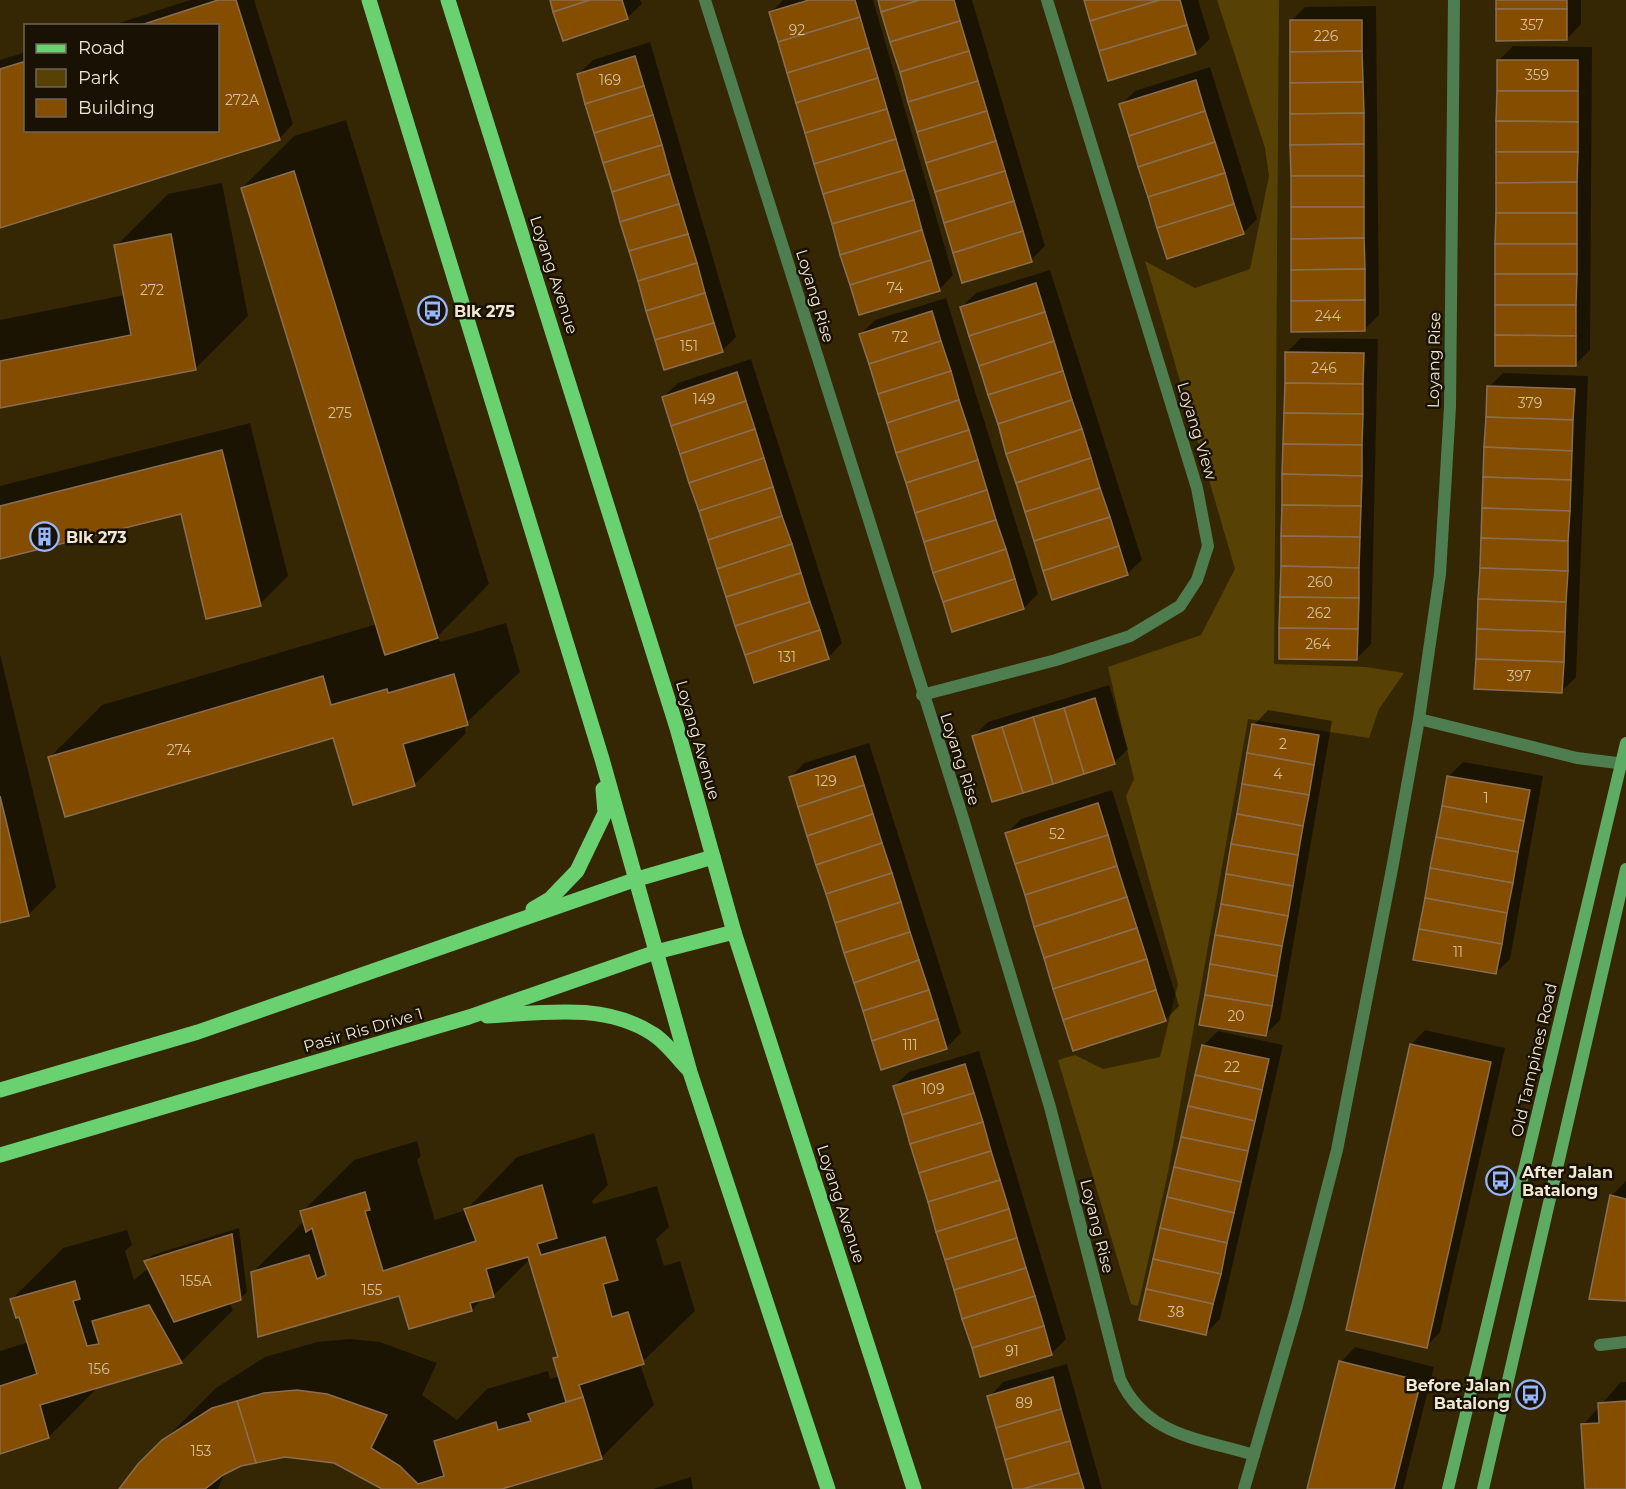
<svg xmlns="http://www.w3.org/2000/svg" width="1626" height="1489" font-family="Montserrat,sans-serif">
<rect width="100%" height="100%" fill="#362704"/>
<polygon fill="#584104" points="1217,0 1279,0 1274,664 1366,667 1404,673 1379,709 1369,738 1248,719 1169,1168 1138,1306 1131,1304 1058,1060 1075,1055 1103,1069 1160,1057 1178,984 1126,796 1134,779 1108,667 1201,635 1235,569 1145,261 1195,288 1250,269 1269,176 1265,148"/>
<g fill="#0007" fill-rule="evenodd">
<polygon points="190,0 254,0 293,124 279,139 0,227 0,60 26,52 26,130 218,130 218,26 110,26"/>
<polygon points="551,0 640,0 642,4 627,18"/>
<polygon points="783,0 873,0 953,275 939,290 771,12"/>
<polygon points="879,0 972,0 1045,246 1031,260"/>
<polygon points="1086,0 1198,0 1210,39 1195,53"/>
<polygon points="1498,0 1581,0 1581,24 1567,39"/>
<polygon points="1376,6 1379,315 1364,330 1291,21 1305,7"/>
<polygon points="650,42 736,337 722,351 578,74 593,60"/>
<polygon points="1513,46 1592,47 1590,350 1575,365 1498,61"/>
<polygon points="1210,67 1257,219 1243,233 1121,105 1135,91"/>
<path d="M 346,120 L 489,584 L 438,636 L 440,642 L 506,623 L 520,672 L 464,725 L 466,733 L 414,785 L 334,736 L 50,757 L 102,705 L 377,624 L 242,188 L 294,136 ZM 379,631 L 386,654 L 383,654 L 377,632 Z"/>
<polygon points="222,183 248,316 196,368 0,407 0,320 125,295 116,246 168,194"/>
<polygon points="1050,270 1142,560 1127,574 962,307 976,293"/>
<polygon points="946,298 1038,594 1024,608 861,334 875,320"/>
<polygon points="1301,338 1378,339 1371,644 1357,658 1287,352"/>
<polygon points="751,359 842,643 828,658 663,397 678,383"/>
<polygon points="1503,373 1588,376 1576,677 1562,691 1489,387"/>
<polygon points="250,423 288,576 260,604 182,513 0,558 0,486"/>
<polygon points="0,654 56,887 28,915 0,922"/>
<polygon points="1109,685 1128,749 1114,763 974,736 988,722"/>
<polygon points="1268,710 1332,721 1280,1020 1266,1034 1254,725"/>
<polygon points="869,743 961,1033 947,1047 882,1068 790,778 804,763"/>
<polygon points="1463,762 1543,776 1510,959 1496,973 1449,776"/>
<polygon points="1112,790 1179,1006 1165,1020 1007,833 1021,819"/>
<polygon points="1425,1030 1505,1048 1440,1332 1426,1347 1411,1045"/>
<polygon points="1218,1031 1283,1045 1220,1319 1206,1333 1204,1045"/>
<polygon points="979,1051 1066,1339 1051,1354 894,1086 909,1072"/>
<polygon points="594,1133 608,1185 592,1201 593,1204 657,1186 669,1227 656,1239 664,1266 680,1261 695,1311 640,1364 654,1405 602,1457 496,1489 385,1489 334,1462 285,1456 240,1465 225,1472 218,1489 121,1489 139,1465 216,1388 265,1357 317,1342 350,1339 380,1342 437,1363 422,1395 457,1420 487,1389 548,1371 550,1379 560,1376 554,1359 559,1354 530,1259 493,1296 483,1298 472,1310 400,1294 252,1273 305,1220 302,1212 354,1160 417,1141 421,1156 417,1160 435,1220 466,1210 517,1157"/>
<polygon points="1626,1181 1626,1299 1611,1196"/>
<polygon points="239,1228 247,1292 240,1299 229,1303 233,1310 181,1362 99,1386 49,1437 0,1452 0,1351 29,1342 20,1316 11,1300 63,1248 127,1230 132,1245 125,1251 134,1280 149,1268 146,1261 153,1255"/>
<polygon points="1355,1347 1434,1367 1403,1489 1309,1489 1341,1362"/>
<polygon points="1067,1364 1102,1489 1015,1489 989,1397 1003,1382"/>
<polygon points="1621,1382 1626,1382 1626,1489 1587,1489 1583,1425"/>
<polygon points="691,1477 693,1489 653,1489"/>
</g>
<g fill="#844d00" stroke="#8a6e52" stroke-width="1.5">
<polygon points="218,0 236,0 280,140 0,228 0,69 26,61 26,130 218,130 218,26 138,26"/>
<polygon points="550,0 590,0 553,12"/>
<polygon points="590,0 622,0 628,19 563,41 553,12"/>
<polygon points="809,0 855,0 860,17 778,42 769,12"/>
<polygon points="878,0 920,0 881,12"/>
<polygon points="920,0 954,0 960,21 890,42 881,12"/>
<polygon points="1084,0 1160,0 1090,21"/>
<polygon points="1160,0 1180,0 1187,25 1099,51 1090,21"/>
<rect x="1496" y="0" width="71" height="9"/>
<polygon points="1496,9 1567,9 1567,40 1496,41"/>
<polygon points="860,17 869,48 787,73 778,42"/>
<polygon points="1290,20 1362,20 1362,51 1290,52"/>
<polygon points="960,21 969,51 900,72 890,42"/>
<polygon points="1187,25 1196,54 1108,81 1099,51"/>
<polygon points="869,48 878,78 796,103 787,73"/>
<polygon points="969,51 978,81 908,102 900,72"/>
<polygon points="1362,51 1363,82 1290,83 1290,52"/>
<polygon points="635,56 644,86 585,104 577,74"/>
<rect x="1497" y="60" width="81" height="31"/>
<polygon points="878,78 887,109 805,133 796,103"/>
<polygon points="1196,80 1205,111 1129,136 1119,104"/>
<polygon points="978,81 987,111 917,132 908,102"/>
<polygon points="1363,82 1364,113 1290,114 1290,83"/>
<polygon points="644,86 653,115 594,133 585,104"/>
<polygon points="1497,91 1578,91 1578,122 1496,121"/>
<polygon points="887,109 896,139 814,164 805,133"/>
<polygon points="987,111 996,141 926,163 917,132"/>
<polygon points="1205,111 1215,142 1138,167 1129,136"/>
<polygon points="1364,113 1364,144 1290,145 1290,114"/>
<polygon points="653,115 662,145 603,163 594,133"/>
<polygon points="1496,121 1578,122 1578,152 1496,152"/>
<polygon points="896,139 905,170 823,194 814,164"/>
<polygon points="996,141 1005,171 935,192 926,163"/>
<polygon points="1215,142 1225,173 1148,197 1138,167"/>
<polygon points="1364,144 1364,176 1291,176 1290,145"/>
<polygon points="662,145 670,174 612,192 603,163"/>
<polygon points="1496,152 1578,152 1577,182 1496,183"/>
<polygon points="905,170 914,200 832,224 823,194"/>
<polygon points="294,171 438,638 385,655 241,188"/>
<polygon points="1005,171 1014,201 944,223 935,192"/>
<polygon points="1225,173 1234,204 1157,228 1148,197"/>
<polygon points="670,174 679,204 620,222 612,192"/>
<rect x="1291" y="176" width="73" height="31"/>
<polygon points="1577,182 1577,213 1496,213 1496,183"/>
<polygon points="914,200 922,230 840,255 832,224"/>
<polygon points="1014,201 1023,231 953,253 944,223"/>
<polygon points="679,204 688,234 629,251 620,222"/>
<polygon points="1234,204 1244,234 1167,259 1157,228"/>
<polygon points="1291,207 1364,207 1364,238 1291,239"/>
<polygon points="1496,213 1577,213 1577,244 1495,244"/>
<polygon points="922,230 931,260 850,285 840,255"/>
<polygon points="1023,231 1032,262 962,283 953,253"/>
<polygon points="171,234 196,370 0,408 0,361 131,335 114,245"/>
<polygon points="688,234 697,263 638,281 629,251"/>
<polygon points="1364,238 1365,269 1291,270 1291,239"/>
<rect x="1495" y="244" width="82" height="30"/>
<polygon points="931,260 940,291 859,315 850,285"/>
<polygon points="697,263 705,293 646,311 638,281"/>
<polygon points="1365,269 1365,300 1291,301 1291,270"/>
<polygon points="1495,274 1577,274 1576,305 1495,305"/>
<polygon points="1036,283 1045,312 969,336 960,307"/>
<polygon points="705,293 714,323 655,340 646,311"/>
<polygon points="1365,300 1365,331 1291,332 1291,301"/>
<polygon points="1495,305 1576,305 1576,336 1495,335"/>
<polygon points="932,311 941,341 869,364 859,334"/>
<polygon points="1045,312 1054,341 979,366 969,336"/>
<polygon points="714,323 723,352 664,370 655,340"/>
<polygon points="1495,335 1576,336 1576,366 1495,366"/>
<polygon points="941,341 951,371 878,394 869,364"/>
<polygon points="1054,341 1063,371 988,395 979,366"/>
<polygon points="1285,352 1364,353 1363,384 1285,383"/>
<polygon points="951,371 959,400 887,423 878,394"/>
<polygon points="1063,371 1072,400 998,424 988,395"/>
<polygon points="737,372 746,401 671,426 662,397"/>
<polygon points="1285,383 1363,384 1363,414 1284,413"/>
<polygon points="1487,386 1575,389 1573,420 1486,417"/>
<polygon points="959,400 969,430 896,453 887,423"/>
<polygon points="1072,400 1082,429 1006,454 998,424"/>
<polygon points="746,401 755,429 680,454 671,426"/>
<polygon points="1284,413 1363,414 1362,445 1283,444"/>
<polygon points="1486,417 1573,420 1572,451 1484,447"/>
<polygon points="755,429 764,458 689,483 680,454"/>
<polygon points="1082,429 1091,458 1016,483 1006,454"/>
<polygon points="969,430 978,460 906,483 896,453"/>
<polygon points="1283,444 1362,445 1362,476 1282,474"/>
<polygon points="1484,447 1572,451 1571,480 1483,477"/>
<polygon points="222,450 261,606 206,619 181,514 0,559 0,506"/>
<polygon points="764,458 773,487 699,511 689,483"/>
<polygon points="1091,458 1100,488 1025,512 1016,483"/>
<polygon points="978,460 987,490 915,513 906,483"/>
<polygon points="1282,474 1362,476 1361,506 1282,505"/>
<polygon points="1483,477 1571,480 1570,511 1482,508"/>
<polygon points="773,487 782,516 708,540 699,511"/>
<polygon points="1100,488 1110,517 1034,541 1025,512"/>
<polygon points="987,490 996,520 924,542 915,513"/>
<polygon points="1282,505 1361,506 1360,537 1281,536"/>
<polygon points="1482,508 1570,511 1568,541 1481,538"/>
<polygon points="782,516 792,544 717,569 708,540"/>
<polygon points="1110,517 1119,546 1043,571 1034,541"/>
<polygon points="996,520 1006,549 933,573 924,542"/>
<polygon points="1281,536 1360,537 1359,568 1281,566"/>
<polygon points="1481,538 1568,541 1568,571 1480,568"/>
<polygon points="792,544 801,573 726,597 717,569"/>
<polygon points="1119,546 1128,575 1052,600 1043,571"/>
<polygon points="1006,549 1015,579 943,602 933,573"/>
<polygon points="1281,566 1359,568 1359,598 1280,597"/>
<polygon points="1480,568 1568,571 1566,602 1478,599"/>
<polygon points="801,573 810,602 735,626 726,597"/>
<polygon points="1015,579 1024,609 952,632 943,602"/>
<polygon points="1280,597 1359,598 1358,629 1279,628"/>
<polygon points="1478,599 1566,602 1565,632 1477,629"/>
<polygon points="810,602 820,630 745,655 735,626"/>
<polygon points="1279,628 1358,629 1357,660 1279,659"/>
<polygon points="1477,629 1565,632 1564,662 1476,659"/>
<polygon points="820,630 829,659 754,683 745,655"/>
<polygon points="1476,659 1564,662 1562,693 1474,689"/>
<polygon points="454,674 468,725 403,744 415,786 353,805 333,738 65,817 48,757 323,676 331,705 387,689 388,693"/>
<polygon points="1095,698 1115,764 1084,774 1064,708"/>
<polygon points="1064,708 1084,774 1053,784 1033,717"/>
<polygon points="1033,717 1053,784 1023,793 1002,727"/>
<polygon points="1252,724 1319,735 1314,765 1247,753"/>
<polygon points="1002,727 1023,793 992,802 972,736"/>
<polygon points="1247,753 1314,765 1309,795 1242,784"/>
<polygon points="855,756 864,785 798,807 789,777"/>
<polygon points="1447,776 1530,790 1524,821 1442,806"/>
<polygon points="1242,784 1309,795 1303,826 1237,814"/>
<polygon points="864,785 873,814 807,836 798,807"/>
<polygon points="0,796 29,916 0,923"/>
<polygon points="1098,803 1108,835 1015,864 1005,833"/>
<polygon points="1442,806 1524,821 1518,852 1436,837"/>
<polygon points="873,814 882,843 816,865 807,836"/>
<polygon points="1237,814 1303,826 1298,855 1231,844"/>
<polygon points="1108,835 1117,866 1025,895 1015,864"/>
<polygon points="1436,837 1518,852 1513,883 1430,868"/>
<polygon points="882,843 892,873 826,894 816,865"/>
<polygon points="1231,844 1298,855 1293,886 1226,874"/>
<polygon points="1117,866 1127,897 1034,927 1025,895"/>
<polygon points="1430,868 1513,883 1507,913 1425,898"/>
<polygon points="892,873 901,902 835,923 826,894"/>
<polygon points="1226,874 1293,886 1288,916 1221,904"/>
<polygon points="1127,897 1137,928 1044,958 1034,927"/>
<polygon points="1425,898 1507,913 1502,944 1419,929"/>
<polygon points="901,902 910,932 844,953 835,923"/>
<polygon points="1221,904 1288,916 1282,946 1215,935"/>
<polygon points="1137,928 1147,959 1053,989 1044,958"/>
<polygon points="1419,929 1502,944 1496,974 1413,960"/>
<polygon points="910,932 919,960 854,983 844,953"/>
<polygon points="1215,935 1282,946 1277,976 1210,964"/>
<polygon points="1147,959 1156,990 1063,1020 1053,989"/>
<polygon points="919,960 929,990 863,1011 854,983"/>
<polygon points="1210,964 1277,976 1272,1006 1205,995"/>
<polygon points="929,990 938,1019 872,1041 863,1011"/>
<polygon points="1156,990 1166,1021 1073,1051 1063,1020"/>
<polygon points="1205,995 1272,1006 1266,1036 1199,1025"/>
<polygon points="938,1019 947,1049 881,1070 872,1041"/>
<polygon points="1410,1044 1491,1062 1427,1348 1346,1330"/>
<polygon points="1202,1045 1269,1059 1262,1090 1195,1075"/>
<polygon points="965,1064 974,1093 902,1115 893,1086"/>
<polygon points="1195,1075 1262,1090 1255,1121 1188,1106"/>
<polygon points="974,1093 983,1122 910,1144 902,1115"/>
<polygon points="1188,1106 1255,1121 1248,1151 1181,1137"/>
<polygon points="983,1122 991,1151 919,1173 910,1144"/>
<polygon points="1181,1137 1248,1151 1241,1182 1174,1167"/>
<polygon points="991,1151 1000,1180 928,1202 919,1173"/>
<polygon points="1174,1167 1241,1182 1234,1213 1167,1197"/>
<polygon points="1000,1180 1009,1209 936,1232 928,1202"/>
<polygon points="542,1185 557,1238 537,1244 541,1255 605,1237 618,1280 603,1284 612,1317 628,1312 644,1364 579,1385 583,1397 566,1402 553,1358 558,1357 528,1257 486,1269 494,1297 470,1303 472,1311 409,1329 399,1296 258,1337 251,1272 309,1255 317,1279 326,1275 312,1228 306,1232 300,1211 365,1192 370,1210 365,1211 383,1271 476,1241 464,1209"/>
<polygon points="1610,1195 1626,1199 1626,1301 1589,1299"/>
<polygon points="1167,1197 1234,1213 1227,1243 1160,1228"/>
<polygon points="1009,1209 1017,1238 945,1260 936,1232"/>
<polygon points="1160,1228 1227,1243 1221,1274 1153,1259"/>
<polygon points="232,1234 241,1300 174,1322 144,1261"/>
<polygon points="1017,1238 1026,1268 954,1290 945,1260"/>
<polygon points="1153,1259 1221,1274 1213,1304 1146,1289"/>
<polygon points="1026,1268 1035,1296 962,1319 954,1290"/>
<polygon points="75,1281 80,1299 73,1301 87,1346 99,1344 92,1321 149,1305 182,1363 40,1405 49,1438 0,1454 0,1386 37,1374 19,1317 16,1318 10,1299"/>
<polygon points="1146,1289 1213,1304 1206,1335 1139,1320"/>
<polygon points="1035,1296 1044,1326 972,1348 962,1319"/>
<polygon points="1044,1326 1052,1355 980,1377 972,1348"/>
<polygon points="1339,1361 1421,1381 1394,1489 1307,1489"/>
<polygon points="1053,1377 1061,1409 996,1428 987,1396"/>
<polygon points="297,1390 327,1394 387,1415 371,1448 400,1466 418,1484 444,1476 434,1441 496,1422 498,1430 531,1421 528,1414 583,1397 602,1459 502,1489 382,1489 334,1463 285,1457 256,1463 237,1401 264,1393"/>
<polygon points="237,1401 256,1463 241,1466 223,1475 205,1489 119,1489 138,1464 162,1440 212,1408"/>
<polygon points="1626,1401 1626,1489 1585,1489 1581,1424 1599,1423 1598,1403"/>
<polygon points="1061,1409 1070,1441 1005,1460 996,1428"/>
<polygon points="1070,1441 1079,1473 1023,1489 1013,1489 1005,1460"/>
<polygon points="1079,1473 1084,1489 1023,1489"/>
</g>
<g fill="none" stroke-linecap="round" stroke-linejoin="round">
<g stroke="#4e7d50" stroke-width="12">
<path d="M 705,0 L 962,815 L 1050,1107 L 1120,1379 C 1147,1437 1200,1438 1254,1455"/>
<polyline points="922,695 1056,660 1130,636 1180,606 1197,580 1208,546 1197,488 1047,0"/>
<polyline points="1419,719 1577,758 1626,764"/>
<polyline points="1600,1345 1626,1342"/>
<polyline points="1244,1489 1297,1306 1337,1150 1392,869 1419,719 1440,574 1450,407 1454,0"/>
</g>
<g stroke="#5eac63" stroke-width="12">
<polyline points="1448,1489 1626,743"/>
<polyline points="1483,1489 1626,869"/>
</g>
<g stroke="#6ad171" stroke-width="15">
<polyline points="369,0 602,759 690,1072 828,1489"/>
<polyline points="448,0 677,728 734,932 914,1489"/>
<polyline points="533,909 550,899 577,871 605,813 603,789"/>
<path d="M 487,1016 C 542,1013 604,1002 653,1034 C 666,1042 678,1059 689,1070"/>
<polyline points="0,1090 198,1032 634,880 713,857"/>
<polyline points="0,1155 469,1017 656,952 734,932"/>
</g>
</g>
<defs>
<symbol id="bus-ring" viewBox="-11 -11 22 22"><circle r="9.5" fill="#181104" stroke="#96b6fd" stroke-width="1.5"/><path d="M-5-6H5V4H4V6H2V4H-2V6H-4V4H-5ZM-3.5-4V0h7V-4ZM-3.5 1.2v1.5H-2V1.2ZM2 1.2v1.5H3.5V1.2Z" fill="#96b6fd"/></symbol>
<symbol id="building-ring" viewBox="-11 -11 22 22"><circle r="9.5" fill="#181104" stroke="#96b6fd" stroke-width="1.5"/><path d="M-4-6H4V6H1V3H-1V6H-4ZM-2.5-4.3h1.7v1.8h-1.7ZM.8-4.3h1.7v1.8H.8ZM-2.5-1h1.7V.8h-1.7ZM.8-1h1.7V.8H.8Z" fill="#96b6fd"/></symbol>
</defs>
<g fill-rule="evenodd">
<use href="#bus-ring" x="416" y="294" width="33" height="33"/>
<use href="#building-ring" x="28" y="520" width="33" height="33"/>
<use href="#bus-ring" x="1484" y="1164" width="33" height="33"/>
<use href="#bus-ring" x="1514" y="1378" width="33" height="33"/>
</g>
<g text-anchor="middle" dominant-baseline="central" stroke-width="5" stroke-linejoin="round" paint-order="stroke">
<g font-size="14" fill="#d5c09f">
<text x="1532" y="25">357</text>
<text x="797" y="30">92</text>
<text x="1326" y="36">226</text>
<text x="1537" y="75">359</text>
<text x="610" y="80">169</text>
<text x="242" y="100">272A</text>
<text x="895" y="288">74</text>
<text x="152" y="290">272</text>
<text x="1328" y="316">244</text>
<text x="900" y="337">72</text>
<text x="689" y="346">151</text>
<text x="1324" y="368">246</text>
<text x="704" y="399">149</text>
<text x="1530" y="403">379</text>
<text x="340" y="413">275</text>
<text x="1320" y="582">260</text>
<text x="1319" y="613">262</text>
<text x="1318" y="644">264</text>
<text x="787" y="657">131</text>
<text x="1519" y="676">397</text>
<text x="1283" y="744">2</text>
<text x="179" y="750">274</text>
<text x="1278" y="774">4</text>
<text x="826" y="781">129</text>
<text x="1486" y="798">1</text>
<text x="1057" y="834">52</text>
<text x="1458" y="952">11</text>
<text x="1236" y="1016">20</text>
<text x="910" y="1045">111</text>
<text x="1232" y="1067">22</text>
<text x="933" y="1089">109</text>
<text x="196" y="1281">155A</text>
<text x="372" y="1290">155</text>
<text x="1176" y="1312">38</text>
<text x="1012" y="1351">91</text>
<text x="99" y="1369">156</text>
<text x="1024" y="1403">89</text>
<text x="201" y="1451">153</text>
</g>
<g font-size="16" fill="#f0e7d4" stroke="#181104">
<text transform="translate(554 275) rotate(72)">Loyang Avenue</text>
<text transform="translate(815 296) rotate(73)">Loyang Rise</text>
<text transform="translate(1434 360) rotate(-89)">Loyang Rise</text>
<text transform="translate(1197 431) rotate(73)">Loyang View</text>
<text transform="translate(698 740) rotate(74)">Loyang Avenue</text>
<text transform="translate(960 759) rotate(72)">Loyang Rise</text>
<text transform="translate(363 1030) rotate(-16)">Pasir Ris Drive 1</text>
<text transform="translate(1534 1060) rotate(-77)">Old Tampines Road</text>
<text transform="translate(841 1204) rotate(72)">Loyang Avenue</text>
<text transform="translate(1097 1226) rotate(76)">Loyang Rise</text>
</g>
<g font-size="16" font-weight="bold" fill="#f0e7d4" stroke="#181104" text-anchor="start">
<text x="454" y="311">Blk 275</text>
<text x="66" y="537">Blk 273</text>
<text x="1522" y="1172">After Jalan<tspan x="1522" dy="18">Batalong</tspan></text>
<text x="1510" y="1385" text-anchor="end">Before Jalan<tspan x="1510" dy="18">Batalong</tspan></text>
</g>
</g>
<rect x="24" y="24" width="195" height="108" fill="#181104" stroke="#6e6757" stroke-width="1.5"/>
<rect x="36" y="44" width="30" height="9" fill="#6ad171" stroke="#6e6757" stroke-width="1.5"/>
<text x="78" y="54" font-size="18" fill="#f0e7d4">Road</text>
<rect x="36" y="69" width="30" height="18" fill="#584104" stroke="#6e6757" stroke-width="1.5"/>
<text x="78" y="84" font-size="18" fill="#f0e7d4">Park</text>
<rect x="36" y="99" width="30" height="18" fill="#844d00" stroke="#6e6757" stroke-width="1.5"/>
<text x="78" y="114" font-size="18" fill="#f0e7d4">Building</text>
</svg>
